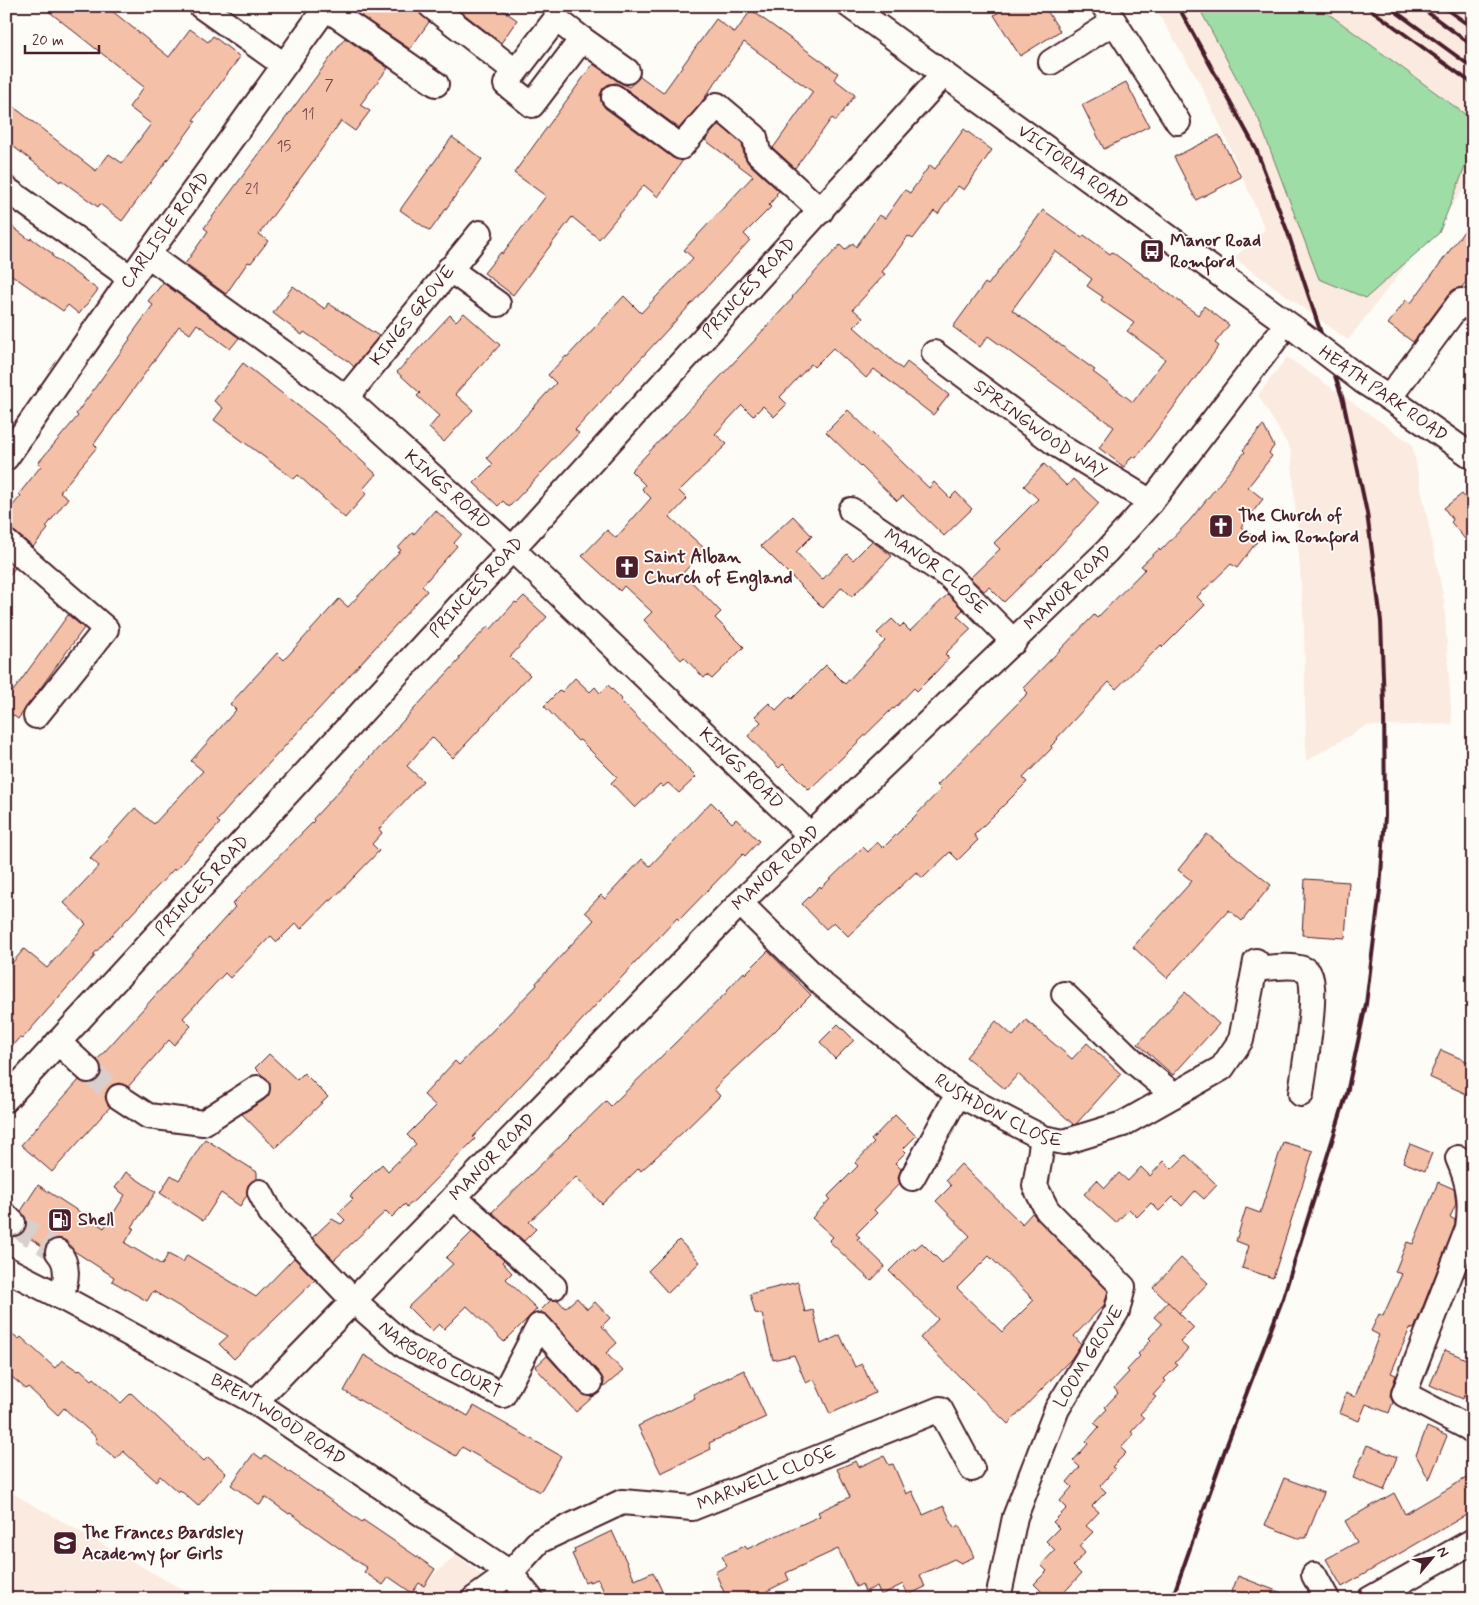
<svg xmlns="http://www.w3.org/2000/svg" width="1479" height="1605" font-family="Mynerve,sans-serif">
<rect width="100%" height="100%" fill="#fdfcf7"/>
<filter id="ink" filterUnits="userSpaceOnUse"><feTurbulence type="fractalNoise" baseFrequency=".02" numOctaves="2"/><feDisplacementMap in="SourceGraphic" scale="10" xChannelSelector="R" yChannelSelector="G"/><feConvolveMatrix kernelMatrix="1 2 1 2 8 2 1 2 1" color-interpolation-filters="sRGB"/></filter>
<g filter="url(#ink)">
<g fill="#fbeadf">
<polygon points="1154,6 1473,6 1473,178 1348,340 1234,258 1265,229 1221,127 1197,78"/>
<polygon points="1287,357 1412,444 1444,600 1452,724 1366,726 1306,761 1304,624 1291,450 1258,395"/>
<polygon points="6,1490 51,1515 199,1599 6,1599"/>
<polygon points="457,1555 495,1586 478,1599 405,1599"/>
</g>
<polygon fill="#9edda5" stroke="#747e68" points="1198,6 1318,6 1473,120 1473,147 1439,233 1366,298 1319,279 1259,120"/>
<g fill="#f5c0a8" stroke="#4a1f2b" fill-rule="evenodd">
<polygon points="42,6 106,6 169,57 190,29 208,42 213,36 240,57 193,120 196,121 122,221 100,204 98,207 61,180 60,182 6,141 6,101 96,171 109,154 122,163 151,124 129,107 144,87"/>
<polygon points="368,6 418,6 419,12 429,22 410,49 361,16"/>
<polygon points="454,6 497,6 517,20 501,43"/>
<polygon points="1009,6 1044,6 1060,31 1020,56 994,15"/>
<polygon points="751,10 838,73 834,79 855,95 836,121 832,118 795,168 773,148 813,92 744,42 698,107 679,128 622,86 616,83 609,84 603,88 600,95 601,102 605,108 673,158 683,160 658,197 644,185 599,239 572,217 513,295 484,273 501,252 502,254 546,196 514,173 593,64 619,82 629,87 638,79 640,76 663,93 716,19 735,33"/>
<polygon points="345,38 388,68 360,105 370,111 355,131 341,121 314,160 259,234 268,241 251,263 248,262 226,294 185,264 208,231 204,228"/>
<polygon points="1126,82 1149,126 1104,149 1082,105"/>
<polygon points="719,124 742,144 744,156 748,163 779,191 776,194 777,195 769,205 771,207 744,234 750,240 575,430 579,433 509,507 503,501 498,506 474,483 493,464 487,458 556,383 548,375 566,356 567,357 624,296 641,313 693,258 684,250 753,176 705,140"/>
<polygon points="964,129 992,150 964,190 958,186 938,214 934,211 913,239 908,236 882,272 885,274 853,309 863,318 854,327 902,369 907,362 949,395 933,415 874,369 866,378 833,348 814,367 811,364 780,397 787,404 774,417 763,406 753,416 742,405 715,434 727,444 679,491 687,499 670,517 705,549 683,573 721,612 715,618 744,647 712,679 707,675 704,678 684,657 681,660 644,620 652,612 624,586 620,591 582,556 607,530 616,538 651,498 642,489 645,485 631,471 756,339 755,339 793,298 792,297 840,245 845,250 853,243 856,247 879,215 885,218 905,190 910,193 930,165 935,169"/>
<polygon points="1219,135 1241,177 1196,200 1174,157"/>
<polygon points="452,137 482,159 430,231 400,210"/>
<path d="M 1043,210 L 1082,238 L 1084,235 L 1110,254 L 1112,252 L 1198,315 L 1204,306 L 1229,325 L 1215,343 L 1219,346 L 1136,458 L 1132,456 L 1124,467 L 1099,448 L 1114,427 L 988,336 L 980,347 L 953,327 L 985,283 L 988,285 ZM 1055,251 L 1092,279 L 1087,286 L 1103,297 L 1101,300 L 1134,323 L 1127,331 L 1165,359 L 1133,402 L 1093,372 L 1095,370 L 1012,310 Z"/>
<polygon points="1473,219 1473,273 1462,287 1455,289 1450,293 1413,342 1388,324 1406,300 1411,303"/>
<polygon points="6,222 30,240 31,238 53,254 52,256 98,290 79,314 68,305 63,311 6,271"/>
<polygon points="163,283 239,338 230,349 197,324 190,334 179,326 94,444 97,447 60,492 68,498 46,527 48,529 33,547 15,532 6,529 6,513 21,496 19,494 41,466 38,463 78,416 76,414 130,339 129,338 153,305 148,301"/>
<polygon points="293,286 325,309 328,303 379,336 354,367 348,361 304,332 302,335 273,313"/>
<polygon points="464,313 500,345 455,394 473,410 444,442 429,428 439,416 417,396 420,393 397,372 450,315 456,321"/>
<polygon points="243,363 324,426 376,474 363,489 367,493 345,518 298,475 294,479 214,420 223,408 214,401"/>
<polygon points="848,410 929,488 934,482 950,498 956,492 972,509 944,536 903,496 897,501 826,432"/>
<polygon points="1263,425 1274,446 1269,453 1272,456 1248,487 1263,499 1241,527 1258,540 1237,568 1231,564 1197,597 1205,605 1163,647 1161,645 1116,689 1109,682 1057,738 1058,739 1051,746 1052,748 1023,778 1027,782 974,835 978,840 958,860 950,852 923,878 916,872 848,936 834,922 826,929 802,904 820,886 821,888 863,847 868,852 877,842 883,848 915,816 941,789 937,785 1028,693 1023,688 1094,615 1097,618 1145,569 1141,566 1159,549 1160,551 1190,520 1245,452 1243,450"/>
<polygon points="1044,464 1067,486 1073,479 1099,503 1048,559 1004,602 989,587 984,591 970,578 1000,549 994,543 1038,499 1024,486"/>
<polygon points="1462,494 1471,505 1473,504 1473,549 1451,522 1453,520 1444,508"/>
<polygon points="435,510 462,534 454,543 457,546 422,586 427,591 229,807 217,821 220,823 201,844 200,843 175,871 174,869 93,955 95,956 22,1039 19,1038 6,1053 6,970 24,949 47,968 86,924 64,903 99,866 90,858 135,808 154,824 203,771 191,761 236,710 230,704 277,653 284,660 339,599 348,607 401,550 398,548 412,533 414,534"/>
<polygon points="793,516 812,536 796,552 822,580 847,554 853,560 872,541 892,556 852,597 842,587 823,608 761,546"/>
<polygon points="6,560 15,568 6,579"/>
<polygon points="948,594 963,610 957,616 971,629 945,654 949,658 934,674 917,691 914,688 894,709 893,708 809,790 783,764 779,768 748,736 761,722 755,716 769,703 776,710 790,696 792,699 826,665 845,684 885,641 877,633 892,619 900,627 903,624 910,631"/>
<polygon points="524,596 547,617 510,657 530,675 453,758 432,737 407,766 423,781 379,829 382,833 372,844 379,851 331,901 329,900 301,929 296,923 277,942 271,936 230,978 225,973 183,1018 191,1026 174,1045 169,1040 128,1087 119,1083 112,1085 108,1089 105,1097 107,1103 110,1107 52,1172 21,1145 79,1080 84,1083 92,1083 98,1079 101,1074 101,1066 97,1060 235,907 232,904 314,821 313,819 460,659 459,657 488,626 491,629 515,602 517,603"/>
<polygon points="68,615 84,628 18,719 6,710 6,701"/>
<polygon points="575,678 590,692 595,687 600,693 608,685 622,699 620,700 696,777 679,793 668,783 663,787 660,784 635,808 611,783 617,777 580,740 578,741 544,706 560,690 562,692"/>
<polygon points="711,802 732,823 736,819 759,841 745,856 743,854 679,920 677,918 473,1137 475,1139 416,1199 407,1207 405,1204 392,1217 386,1211 334,1260 312,1238 332,1219 341,1224 345,1220 338,1213 353,1199 350,1196 382,1164 388,1171 416,1144 407,1135 436,1106 424,1095 455,1061 459,1065 537,985 536,983 594,920 585,912 601,895 605,899 642,859 650,866"/>
<polygon points="1207,834 1271,885 1242,921 1229,910 1167,978 1133,947 1192,881 1178,870"/>
<polygon points="1305,879 1349,882 1345,938 1302,935"/>
<polygon points="768,951 811,995 772,1034 723,1079 714,1089 720,1096 683,1132 641,1171 639,1168 602,1204 576,1177 529,1222 536,1229 524,1241 492,1212 606,1101 611,1106 728,991 727,990 744,972 745,974"/>
<polygon points="1185,992 1219,1024 1173,1075 1138,1044"/>
<polygon points="1026,1020 1072,1059 1087,1043 1121,1074 1076,1124 1074,1125 1018,1074 1005,1089 966,1057 996,1021 1013,1036"/>
<polygon points="838,1024 854,1040 835,1059 820,1042"/>
<polygon points="1441,1050 1473,1064 1473,1097 1429,1077"/>
<polygon points="269,1054 297,1080 304,1073 328,1097 275,1148 242,1114 264,1100 269,1094 270,1083 255,1068"/>
<polygon points="895,1115 916,1136 903,1149 906,1152 895,1163 901,1169 898,1178 900,1183 874,1210 877,1213 856,1234 860,1237 857,1239 885,1266 871,1281 829,1241 833,1237 812,1218 830,1199 828,1196 858,1166 855,1163 874,1143 871,1140"/>
<polygon points="205,1139 257,1172 257,1179 248,1185 247,1195 240,1206 221,1193 203,1221 160,1193 171,1175 179,1180"/>
<polygon points="1283,1142 1313,1151 1273,1278 1242,1268 1249,1246 1236,1241 1246,1208 1260,1213"/>
<polygon points="1410,1144 1432,1153 1425,1171 1403,1162"/>
<polygon points="1186,1155 1217,1185 1204,1199 1195,1191 1182,1206 1173,1197 1159,1211 1151,1203 1137,1217 1129,1209 1116,1223 1084,1194 1097,1180 1105,1188 1119,1173 1128,1181 1141,1167 1150,1176 1164,1161 1172,1169"/>
<path d="M 961,1164 L 1022,1224 L 1032,1213 L 1108,1291 L 1104,1305 L 1074,1336 L 1081,1344 L 1071,1359 L 1008,1424 L 920,1338 L 938,1319 L 889,1271 L 913,1247 L 915,1249 L 922,1243 L 942,1263 L 970,1236 L 936,1201 L 951,1186 L 946,1180 ZM 989,1256 L 1034,1300 L 1002,1332 L 957,1288 Z"/>
<polygon points="126,1172 156,1192 132,1227 134,1228 125,1243 162,1265 168,1254 183,1262 187,1255 256,1297 294,1258 315,1280 234,1359 219,1344 228,1336 185,1310 153,1291 147,1301 112,1281 114,1277 74,1251 64,1240 57,1238 50,1241 45,1248 22,1233 26,1227 26,1220 21,1211 38,1185 104,1228 125,1195 115,1188"/>
<polygon points="1438,1182 1454,1189 1456,1204 1450,1217 1455,1220 1455,1225 1414,1329 1410,1328 1391,1373 1396,1375 1391,1390 1390,1396 1393,1402 1389,1413 1366,1404 1359,1421 1339,1413 1346,1393 1355,1397 1379,1335 1371,1331 1379,1314 1383,1316 1402,1274 1395,1272 1407,1242 1413,1244"/>
<polygon points="472,1232 504,1260 502,1262 512,1273 506,1279 537,1309 504,1342 467,1306 444,1329 439,1324 432,1331 408,1307 453,1264 446,1258"/>
<polygon points="679,1240 700,1262 668,1293 648,1271"/>
<polygon points="1473,1254 1473,1280 1464,1276"/>
<polygon points="1181,1258 1208,1283 1179,1313 1153,1288"/>
<polygon points="798,1282 805,1312 813,1310 821,1344 840,1335 855,1367 862,1364 875,1393 830,1414 814,1379 806,1383 794,1355 773,1360 762,1314 755,1313 750,1294"/>
<polygon points="577,1298 587,1309 595,1302 610,1318 602,1326 617,1343 606,1353 623,1371 603,1388 604,1381 600,1374 549,1317 540,1311 551,1300 558,1300 565,1308"/>
<polygon points="1168,1302 1194,1328 1180,1342 1188,1349 1175,1363 1178,1365 1164,1379 1166,1381 1153,1395 1156,1397 1140,1414 1144,1418 1131,1432 1134,1434 1121,1448 1126,1453 1112,1467 1115,1469 1100,1486 1106,1492 1092,1506 1099,1512 1086,1526 1093,1532 1079,1546 1085,1553 1073,1566 1081,1574 1058,1599 1049,1599 1034,1584 1047,1571 1041,1565 1055,1550 1046,1541 1059,1528 1053,1522 1067,1508 1060,1501 1072,1487 1067,1482 1080,1467 1073,1461 1088,1444 1086,1442 1099,1427 1094,1423 1107,1409 1105,1407 1118,1393 1114,1388 1129,1372 1127,1370 1140,1356 1138,1354 1151,1340 1149,1338 1162,1324 1154,1317"/>
<polygon points="6,1329 19,1339 21,1337 55,1368 62,1360 78,1371 80,1369 92,1380 94,1378 121,1403 131,1393 204,1461 208,1457 226,1473 198,1506 180,1490 178,1492 160,1476 156,1481 123,1451 116,1459 95,1441 97,1438 64,1408 58,1415 28,1387 26,1389 6,1372"/>
<polygon points="1445,1350 1473,1362 1473,1409 1464,1395 1463,1399 1430,1385"/>
<polygon points="364,1355 468,1416 474,1406 561,1456 540,1492 462,1447 456,1456 344,1391"/>
<polygon points="547,1356 580,1392 586,1396 594,1396 576,1412 535,1367"/>
<polygon points="744,1370 766,1417 709,1443 711,1449 661,1473 638,1426 695,1398 693,1394"/>
<polygon points="1427,1427 1447,1436 1429,1480 1416,1455"/>
<polygon points="1367,1445 1397,1457 1384,1490 1353,1478"/>
<polygon points="254,1453 262,1459 265,1455 362,1522 363,1520 435,1569 424,1586 419,1583 412,1593 389,1577 383,1585 364,1572 367,1568 290,1513 289,1514 265,1497 260,1505 231,1485"/>
<polygon points="884,1456 889,1465 893,1464 906,1494 912,1491 923,1515 944,1506 954,1528 959,1525 974,1557 961,1563 954,1559 920,1575 925,1587 908,1595 903,1584 881,1595 877,1586 865,1592 862,1584 856,1587 838,1549 786,1573 789,1580 751,1599 727,1599 715,1572 727,1566 722,1556 745,1546 747,1549 820,1516 818,1512 850,1497 837,1469 856,1461 859,1467"/>
<polygon points="1473,1474 1473,1511 1342,1587 1326,1559 1357,1542 1345,1521 1394,1493 1405,1514"/>
<polygon points="1284,1478 1324,1493 1306,1538 1298,1538 1265,1525"/>
<polygon points="612,1531 635,1580 653,1572 662,1591 644,1599 596,1599 605,1594 598,1579 589,1582 589,1580 585,1582 572,1554 575,1553 574,1549"/>
<polygon points="1238,1576 1292,1597 1291,1599 1229,1599"/>
</g>
<g fill="none" stroke-linecap="round" stroke-linejoin="round">
<g stroke="#d9d0ce" stroke-width="24" stroke-dasharray="24 12" stroke-linecap="butt">
<polyline points="88,1070 119,1097"/>
<polyline points="13,1223 58,1252"/>
</g>
<defs>
<g id="minor">
<polyline points="201,6 284,65"/>
<polyline points="431,6 515,71"/>
<path id="s1" d="M 850,6 L 1295,329"/>
<polyline points="1104,6 1178,122"/>
<polyline points="326,8 436,84"/>
<polygon points="556,19 582,39 532,105 506,84"/>
<polyline points="582,39 627,71"/>
<polyline points="1051,62 1114,22"/>
<polyline points="614,97 681,147 717,105 755,137 758,153 821,211"/>
<polyline points="6,189 131,278"/>
<path id="s2" d="M 148,255 L 346,398 L 512,549 L 810,835"/>
<polyline points="449,269 498,304"/>
<path id="s3" d="M 934,353 L 1059,446 L 1151,502"/>
<polyline points="1364,382 1389,398 1473,457"/>
<path id="s4" d="M 346,398 L 480,233"/>
<polyline points="1389,398 1461,301 1473,310"/>
<path id="s5" d="M 6,458 L 131,278 L 327,6"/>
<path id="s6" d="M 851,510 L 950,577 L 1014,642"/>
<polyline points="6,542 106,629 36,716"/>
<path id="s7" d="M 740,903 L 823,985 L 937,1078 L 958,1094 L 1043,1138 L 1064,1142 L 1123,1124 L 1222,1068 L 1241,1040 L 1256,961"/>
<path d="M 1255,969 C 1267,968 1299,963 1308,972 C 1320,984 1303,1074 1301,1094"/>
<polyline points="1064,994 1133,1061 1174,1095"/>
<polyline points="58,1042 88,1070"/>
<polyline points="119,1097 148,1116 203,1123 257,1088"/>
<path id="s8" d="M 6,1099 L 512,549 L 944,74"/>
<path d="M 1458,1158 C 1469,1183 1472,1201 1468,1228 L 1404,1394 L 1471,1429 L 1473,1432"/>
<polyline points="912,1178 958,1094"/>
<path id="s9" d="M 260,1192 L 272,1215 L 353,1300 L 405,1346 L 503,1395 L 539,1326 L 590,1383"/>
<polyline points="454,1197 554,1287"/>
<polyline points="6,1216 13,1223"/>
<path d="M 58,1252 C 70,1265 66,1282 61,1297"/>
<path id="s10" d="M 6,1269 L 61,1297 L 255,1402 L 510,1573 L 531,1599"/>
<path id="s11" d="M 255,1402 L 740,903 L 1107,551 L 1151,502 L 1287,324"/>
<polyline points="1314,1575 1327,1599"/>
<path id="s12" d="M 474,1599 L 510,1573 L 539,1541 L 622,1502 L 692,1508 L 940,1409 L 972,1469"/>
<path id="s13" d="M 998,1599 L 1015,1517 L 1057,1409 L 1117,1311 L 1123,1287 L 1047,1210 L 1035,1186 L 1043,1138"/>
<polyline points="1370,1599 1473,1541"/>
</g>
</defs>
<use href="#minor" stroke="#4a1f2b" stroke-width="28"/>
<use href="#minor" stroke="#fdfcf7" stroke-width="24"/>
<g stroke="#4a1f2b" stroke-width="4">
<polyline points="1366,6 1473,84"/>
<polyline points="1388,6 1473,68"/>
<polyline points="1419,6 1473,46"/>
<polyline points="1442,6 1473,28"/>
<polyline points="1172,1599 1226,1447 1283,1298 1347,1093 1366,1004 1380,890 1385,816 1384,704 1381,621 1367,513 1343,400 1288,233 1256,149 1178,6"/>
</g>
<defs>
<polyline id="minor-bridge" points="1295,329 1364,382"/>
</defs>
<use href="#minor-bridge" stroke="#4a1f2b" stroke-width="28" stroke-linecap="butt"/>
<use href="#minor-bridge" stroke="#fdfcf7" stroke-width="24"/>
</g>
</g>
<defs>
<symbol id="bus-square" viewBox="-11 -11 22 22"><rect x="-9" y="-9" width="18" height="18" rx="4" fill="#4a1f2b" stroke="#fdfcf7"/><path d="M-5-6H5V4H4V6H2V4H-2V6H-4V4H-5ZM-3.5-4V0h7V-4ZM-3.5 1.2v1.5H-2V1.2ZM2 1.2v1.5H3.5V1.2Z" fill="#fff"/></symbol>
<symbol id="church-square" viewBox="-11 -11 22 22"><rect x="-9" y="-9" width="18" height="18" rx="4" fill="#4a1f2b" stroke="#fdfcf7"/><path d="M-1.2-6h2.4v3.5h3.3v2.4h-3.3V6h-2.4V-.1h-3.3v-2.4h3.3Z" fill="#fff"/></symbol>
<symbol id="fuel-square" viewBox="-11 -11 22 22"><rect x="-9" y="-9" width="18" height="18" rx="4" fill="#4a1f2b" stroke="#fdfcf7"/><path d="M-5.5-6h7V0h2V4h1.3V-2.5L3-4.5l.8-.8L6-3V5H2.5V1h-1V6h-7ZM-4.2-4.7v3.2H.2V-4.7Z" fill="#fff"/></symbol>
<symbol id="school-square" viewBox="-11 -11 22 22"><rect x="-9" y="-9" width="18" height="18" rx="4" fill="#4a1f2b" stroke="#fdfcf7"/><path d="M0-5L7-2L0 1L-7-2ZM-4 1L0 2.5L4 1V4Q0 6-4 4Z" fill="#fff"/></symbol>
</defs>
<g fill-rule="evenodd">
<use href="#bus-square" x="1138" y="237" width="28" height="28"/>
<use href="#church-square" x="1207" y="512" width="28" height="28"/>
<use href="#church-square" x="613" y="553" width="28" height="28"/>
<use href="#fuel-square" x="46" y="1206" width="28" height="28"/>
<use href="#school-square" x="51" y="1529" width="28" height="28"/>
</g>
<g text-anchor="middle" dominant-baseline="central" stroke-width="4" stroke-linejoin="round" paint-order="stroke">
<g font-size="15" fill="#75474a">
<text x="329" y="86">7</text>
<text x="308" y="115">11</text>
<text x="284" y="147">15</text>
<text x="252" y="190">21</text>
</g>
<g font-size="18" fill="#4a1f2b" stroke="#fdfcf7">
<text stroke="none"><textPath href="#s1" startOffset="275">VICTORIA ROAD</textPath></text>
<text stroke="none"><textPath href="#s5" startOffset="278">CARLISLE ROAD</textPath></text>
<text stroke="none"><textPath href="#s8" startOffset="1100">PRINCES ROAD</textPath></text>
<text stroke="none"><textPath href="#s4" startOffset="106">KINGS GROVE</textPath></text>
<text transform="translate(1383 394) rotate(35)">HEATH PARK ROAD</text>
<text stroke="none"><textPath href="#s3" startOffset="131">SPRINGWOOD WAY</textPath></text>
<text stroke="none"><textPath href="#s2" startOffset="381">KINGS ROAD</textPath></text>
<text stroke="none"><textPath href="#s6" startOffset="105">MANOR CLOSE</textPath></text>
<text stroke="none"><textPath href="#s11" startOffset="1151">MANOR ROAD</textPath></text>
<text stroke="none"><textPath href="#s8" startOffset="695">PRINCES ROAD</textPath></text>
<text stroke="none"><textPath href="#s2" startOffset="786">KINGS ROAD</textPath></text>
<text stroke="none"><textPath href="#s11" startOffset="746">MANOR ROAD</textPath></text>
<text stroke="none"><textPath href="#s8" startOffset="290">PRINCES ROAD</textPath></text>
<text stroke="none"><textPath href="#s7" startOffset="334">RUSHDON CLOSE</textPath></text>
<text stroke="none"><textPath href="#s11" startOffset="341">MANOR ROAD</textPath></text>
<text stroke="none"><textPath href="#s9" startOffset="250">NARBORO COURT</textPath></text>
<text stroke="none"><textPath href="#s13" startOffset="261">LOOM GROVE</textPath></text>
<text stroke="none"><textPath href="#s10" startOffset="311">BRENTWOOD ROAD</textPath></text>
<text stroke="none"><textPath href="#s12" startOffset="330">MARWELL CLOSE</textPath></text>
</g>
<g font-size="18" font-weight="bold" fill="#4a1f2b" stroke="#fdfcf7" text-anchor="start">
<text x="1170" y="241">Manor Road<tspan x="1170" dy="21">Romford</tspan></text>
<text x="1238" y="516">The Church of<tspan x="1238" dy="21">God in Romford</tspan></text>
<text x="644" y="557">Saint Alban<tspan x="644" dy="21">Church of England</tspan></text>
<text x="78" y="1220">Shell</text>
<text x="82" y="1533">The Frances Bardsley<tspan x="82" dy="21">Academy for Girls</tspan></text>
</g>
</g>
<rect width="1479" height="1605" fill="none" stroke="#fdfcf7" stroke-width="25"/>
<rect x="12" y="12" width="1454" height="1580" fill="none" stroke="#4a1f2b" stroke-width="2" filter="url(#ink)"/>
<g transform="translate(1432 1558) rotate(61)" stroke="#fdfcf7" stroke-width="4" paint-order="stroke">
<path d="M0-4L9 19L0 12L-9 19Z" fill="#4a1f2b"/>
<text y="-8" font-size="14" font-weight="bold" text-anchor="middle" fill="#4a1f2b">N</text>
</g>
<path d="M25 45v8h74v-8" fill="none" stroke="#4a1f2b" stroke-width="2.5"/>
<text x="32" y="45" font-size="15" fill="#4a1f2b" stroke="#fdfcf7" stroke-width="4" paint-order="stroke">20 m</text>
</svg>
